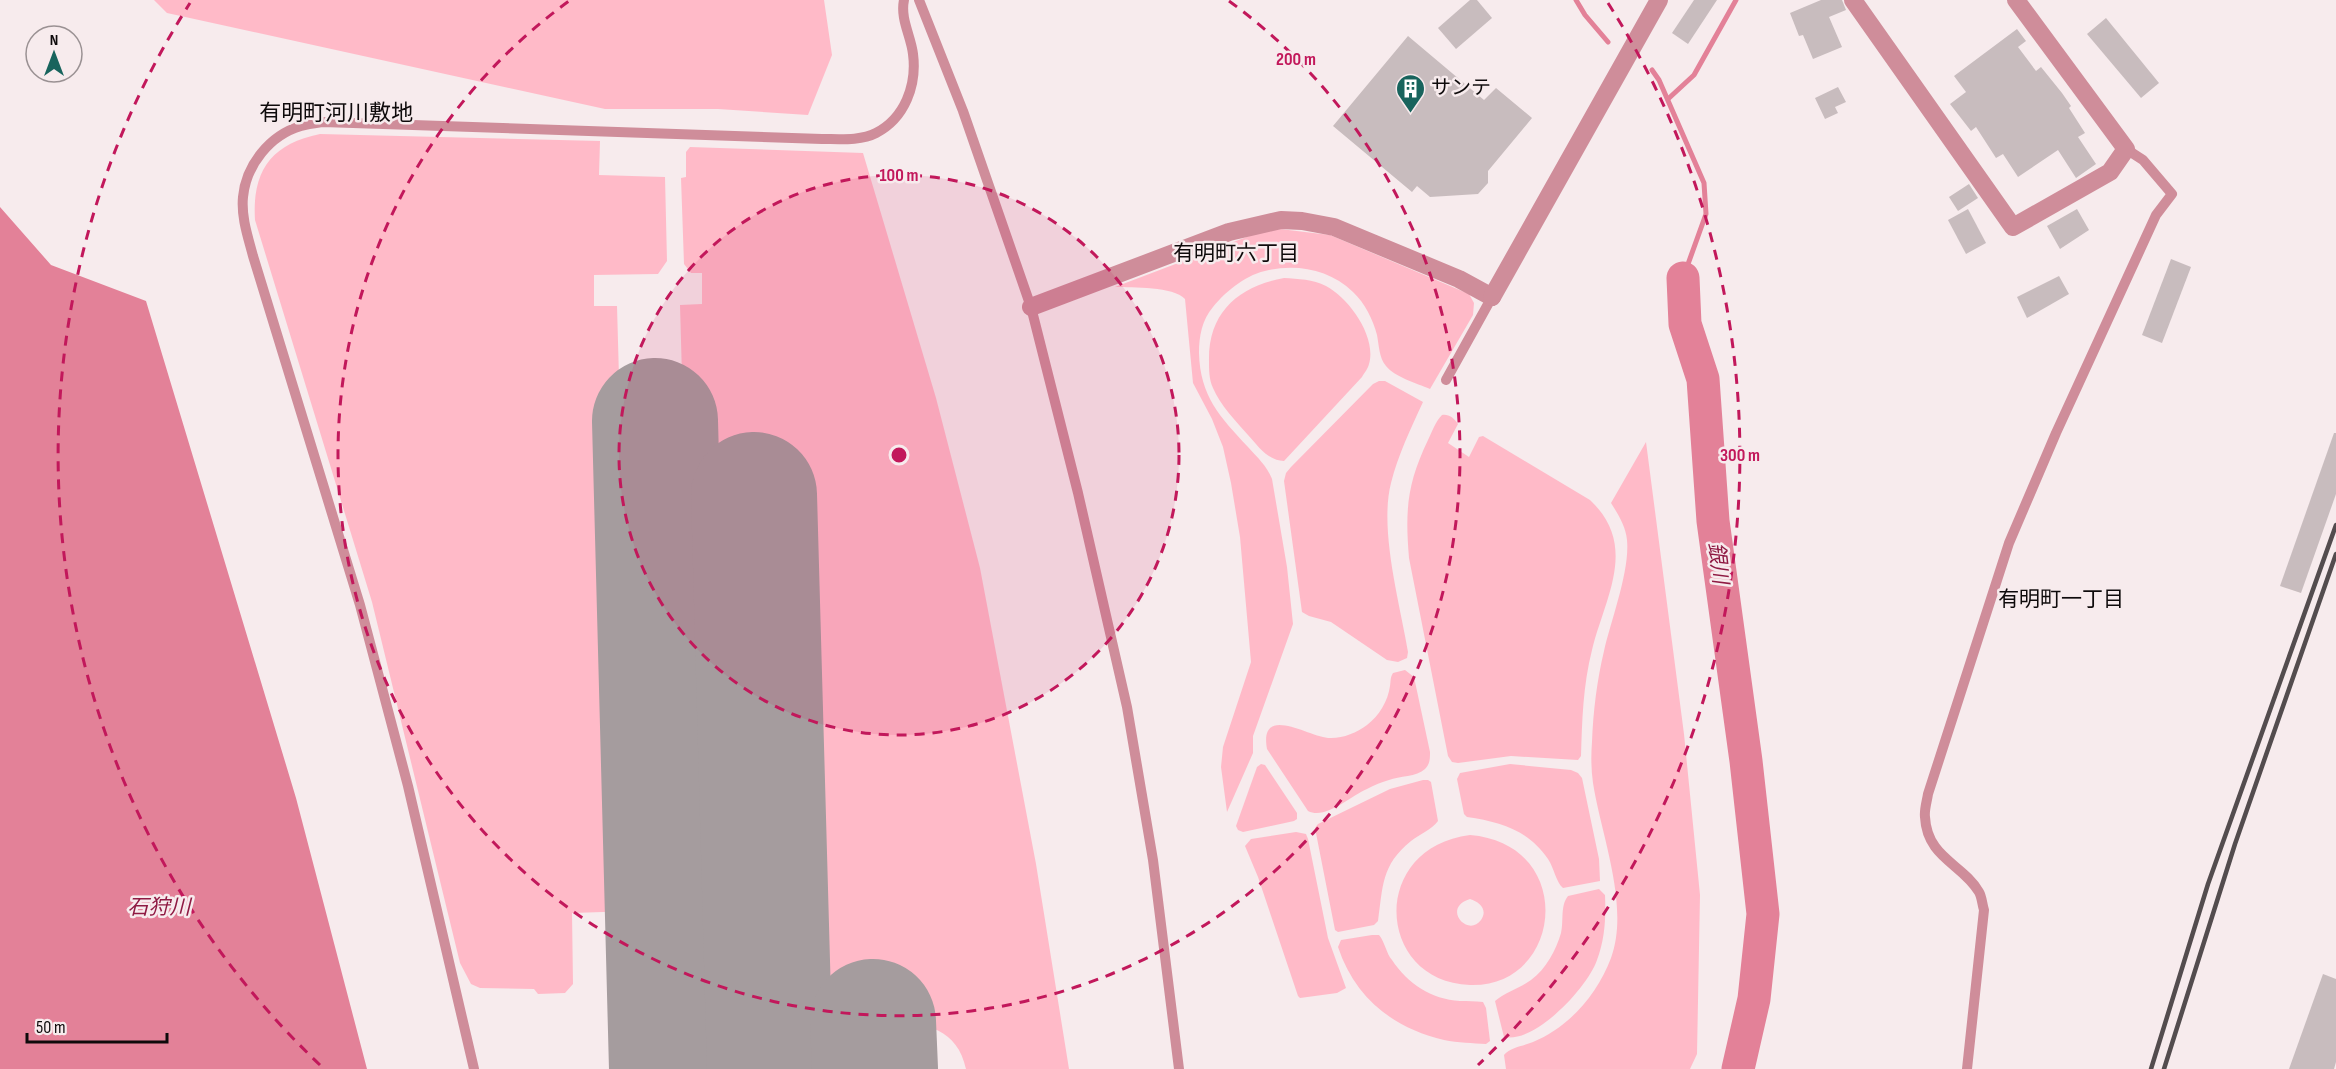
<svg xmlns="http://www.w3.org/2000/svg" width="2336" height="1069" font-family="'Sofia Sans Condensed','Noto Sans JP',sans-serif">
<rect width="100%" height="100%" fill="#f7ebed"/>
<g fill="#ffbac8" fill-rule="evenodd">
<polygon points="154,0 824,0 832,55 808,115 718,109 605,109 167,13"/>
<path d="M 320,134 L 600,141 L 599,175 L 665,177 L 667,261 L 658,274 L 594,275 L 594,306 L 617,306 L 634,911 L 572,913 L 573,984 L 565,993 L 538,994 L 534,989 L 480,988 L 471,984 L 460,963 L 372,602 L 255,220 C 252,171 271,144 320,134 Z"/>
<path d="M 690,147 L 863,153 L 936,398 L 980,568 L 1036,864 L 1069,1069 L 966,1069 C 954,1012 894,1023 850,1024 L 851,1069 L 713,1069 L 709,911 L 697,910 L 680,305 L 702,304 L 702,273 L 691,273 L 684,264 L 681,178 L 686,177 L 686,152 Z"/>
<path d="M 1280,229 L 1330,235 L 1469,294 L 1474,303 L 1473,315 L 1430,389 C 1416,383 1395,377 1386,366 C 1379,358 1379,345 1377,335 C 1373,320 1365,303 1353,292 C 1330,270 1299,264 1269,270 C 1247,274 1227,290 1213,307 C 1202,320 1199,336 1199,353 C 1200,396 1220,417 1248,447 C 1257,457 1267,466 1272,479 L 1287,567 L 1293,624 L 1253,736 L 1253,753 L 1227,812 L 1221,767 L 1223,747 L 1251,662 L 1240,537 L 1231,483 L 1223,447 L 1212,419 L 1193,383 L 1185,299 C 1173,286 1133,288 1115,287 L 1257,233 Z"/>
<path d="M 1284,278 C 1298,279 1313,279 1326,286 C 1349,298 1377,337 1369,364 C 1368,369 1364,373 1362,377 L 1284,461 C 1267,460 1259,447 1248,435 C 1236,421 1220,405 1213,388 C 1209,380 1209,369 1209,361 C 1208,312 1239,286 1284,278 Z"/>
<polygon points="649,376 673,397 689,911 642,911 628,398"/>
<path d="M 1379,381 L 1385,381 L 1423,402 C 1411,428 1398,455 1391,483 C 1379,530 1400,604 1408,652 L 1407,658 L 1398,662 L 1387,660 L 1331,622 L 1309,616 L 1302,612 L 1284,481 L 1286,473 L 1291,467 L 1373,384 Z"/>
<path d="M 1442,415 C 1449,414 1454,418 1458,424 L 1448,443 L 1469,457 L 1479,437 L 1483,436 L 1590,500 C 1639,546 1605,597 1592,650 C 1583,685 1582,721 1581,756 L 1578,760 L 1511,756 L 1458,763 L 1452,762 L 1448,756 L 1409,558 C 1405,510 1407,484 1428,440 C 1432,432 1435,422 1442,415 Z"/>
<path d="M 1646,442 L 1684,734 L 1700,895 L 1697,1054 L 1690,1069 L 1506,1069 L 1504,1055 C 1510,1047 1524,1046 1533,1042 C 1569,1027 1597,995 1611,958 C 1630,906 1601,835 1593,783 C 1591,769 1591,755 1592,742 C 1593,712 1597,680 1604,651 C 1611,620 1630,571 1627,540 C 1626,527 1618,514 1611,503 Z"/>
<path d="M 1405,670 L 1414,677 L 1430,752 C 1430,759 1430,764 1425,769 C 1417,777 1399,776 1389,780 C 1382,782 1374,785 1367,789 C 1350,796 1326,820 1308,811 L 1267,749 C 1259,704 1307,736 1328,738 C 1342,739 1356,733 1367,725 C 1379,716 1388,701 1390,686 C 1391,680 1390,678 1393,673 Z"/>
<polygon points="1261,764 1265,765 1297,813 1297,819 1294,821 1243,832 1238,830 1236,826 1257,767"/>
<path d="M 1510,764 L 1571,770 L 1578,773 L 1582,778 L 1599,859 L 1600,881 L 1563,888 C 1556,882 1554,868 1548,859 C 1528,830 1501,822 1467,817 L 1464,814 L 1457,779 L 1460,773 Z"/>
<path d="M 1423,780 L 1428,780 L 1431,782 L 1438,821 C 1431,830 1420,834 1411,841 C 1381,865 1383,887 1378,921 L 1374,925 L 1338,932 L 1335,930 L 1315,828 L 1318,824 L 1390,789 Z"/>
<polygon points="1296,832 1306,834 1308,839 1328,938 1346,988 1337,993 1300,998 1298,996 1258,877 1245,846 1251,839"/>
<path d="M 1470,835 C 1578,844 1563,988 1470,985 C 1376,982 1368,848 1470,835 ZM 1470,899 C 1480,902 1488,910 1481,920 C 1468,938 1441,908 1470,899 Z"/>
<path d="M 1599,889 L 1605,895 C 1606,917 1605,939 1597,960 C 1588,987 1535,1044 1504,1037 L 1495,1001 C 1506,992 1520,988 1531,980 C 1546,969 1556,950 1561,933 C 1564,921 1560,906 1568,896 Z"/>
<path d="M 1372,935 L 1379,935 C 1385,942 1386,953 1392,960 C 1408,984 1431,999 1460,1001 C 1468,1001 1475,1001 1483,1002 L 1486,1008 L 1490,1041 L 1486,1044 C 1473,1043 1458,1043 1444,1040 C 1393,1028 1355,998 1338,947 L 1341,940 Z"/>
</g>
<polygon fill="#e38198" points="0,207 51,265 146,301 296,798 367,1069 0,1069"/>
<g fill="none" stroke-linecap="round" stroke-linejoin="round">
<g stroke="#e38198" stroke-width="5">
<polyline points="1576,0 1585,15 1608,42"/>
<polyline points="1652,70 1659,80 1704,183 1706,214 1683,278"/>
<polyline points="1668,99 1694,75 1736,0"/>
</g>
<polyline stroke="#e38198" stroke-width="33" points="1683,278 1685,324 1703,379 1713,521 1746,761 1763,914 1754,999 1738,1069"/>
<g stroke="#a59c9e" stroke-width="126">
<polyline points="655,421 672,1069"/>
<polyline points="754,495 770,1069"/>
<polyline points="873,1022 875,1069"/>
</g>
</g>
<g fill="#c8bcbe">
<polygon points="1470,0 1477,0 1492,18 1456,49 1438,28"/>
<polygon points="1694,0 1717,0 1688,44 1672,33"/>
<polygon points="1821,0 1842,0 1846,10 1829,17 1842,47 1813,59 1803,35 1799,36 1790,13"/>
<polygon points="2106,18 2159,83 2141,98 2087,34"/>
<polygon points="2017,29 2026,41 2018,47 2036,71 2041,67 2062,93 2071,106 2069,108 2085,133 2078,137 2096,164 2076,178 2058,150 2018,177 2003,154 1996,158 1976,127 1971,131 1950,104 1966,92 1954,76"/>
<polygon points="1408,36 1484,100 1496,88 1532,118 1488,171 1488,183 1478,194 1430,197 1417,186 1412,192 1333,126"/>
<polygon points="1838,87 1846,102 1835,107 1838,113 1825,119 1815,98"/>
<polygon points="1969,184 1978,198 1958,211 1949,197"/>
<polygon points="1968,209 1986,243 1966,254 1948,220"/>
<polygon points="2077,209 2089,230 2060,249 2047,226"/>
<polygon points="2171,259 2191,267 2162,343 2142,335"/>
<polygon points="2059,276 2069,294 2027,318 2017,297"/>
<polygon points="2334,433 2336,433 2336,494 2301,593 2280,586"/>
<polygon points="2323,974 2336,979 2336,1062 2334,1069 2289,1069"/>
</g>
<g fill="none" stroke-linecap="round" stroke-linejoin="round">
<g stroke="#cf8d9a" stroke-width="10">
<polyline points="919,0 963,111 1031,307 1078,493 1127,707 1153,860 1179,1069"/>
<polyline points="1446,380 1492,297"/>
<path d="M 474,1069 L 408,786 L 360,605 L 253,256 C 248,237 241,217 243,197 C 246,165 270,135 301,126 C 308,124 316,123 323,122 L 822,139 C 839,139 861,141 876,133 C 905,118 917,85 913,54 C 911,36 900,19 904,0"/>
<path d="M 1967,1069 L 1984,910 C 1982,904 1982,897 1979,892 C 1963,864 1927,858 1925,817 C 1924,810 1927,801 1928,794 L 2009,543 L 2056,433 L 2156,215 L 2172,194 L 2143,160 L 2126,149"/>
</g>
<g stroke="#cf8d9a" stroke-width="18">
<polyline points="1853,0 2013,227 2110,172 2126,149 2016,0"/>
<polyline points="1031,307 1229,232 1281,220 1302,221 1334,227 1459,279 1492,297"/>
</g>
<polyline stroke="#cf8d9a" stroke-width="18" points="1492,297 1659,0"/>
<g stroke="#534c4e" stroke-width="4.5">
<polyline points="2151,1069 2208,884 2336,525"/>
<polyline points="2164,1069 2235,844 2336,554"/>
</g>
</g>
<circle cx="899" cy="455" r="280" fill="#c2185b" fill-opacity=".12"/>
<g fill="none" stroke="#c2185b" stroke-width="3" stroke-dasharray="10 8">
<circle cx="899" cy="455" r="280"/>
<path d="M1229 1A561 561 0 1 1 569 1"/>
<path d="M320 1065A841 841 0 0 1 190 3M1608 3A841 841 0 0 1 1478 1065"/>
</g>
<defs>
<symbol id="building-pin" viewBox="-11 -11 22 30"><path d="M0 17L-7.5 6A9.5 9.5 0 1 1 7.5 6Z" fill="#18645d" stroke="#f7ebed"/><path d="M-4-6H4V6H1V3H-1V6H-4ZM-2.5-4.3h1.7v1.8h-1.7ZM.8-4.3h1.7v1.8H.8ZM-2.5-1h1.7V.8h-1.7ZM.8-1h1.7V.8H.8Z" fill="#fff"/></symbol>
</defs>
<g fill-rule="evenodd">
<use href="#building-pin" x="1394" y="72" width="33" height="45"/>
</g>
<g text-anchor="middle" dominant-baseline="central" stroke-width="5" stroke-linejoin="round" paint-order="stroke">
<g font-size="20" fill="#0e0a0b" stroke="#f7ebed" text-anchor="start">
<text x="1431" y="88">サンテ</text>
</g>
<g font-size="21" fill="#0e0a0b" stroke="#f7ebed">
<text x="1236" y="253">有明町六丁目</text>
<text x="2061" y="599">有明町一丁目</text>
</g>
<g font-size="21" font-style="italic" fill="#8f1a43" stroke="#f7ebed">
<text transform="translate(1718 563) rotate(83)">銀川</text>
<text x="159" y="907">石狩川</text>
</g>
<g font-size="22" fill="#0e0a0b" stroke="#f7ebed">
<text x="336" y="113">有明町河川敷地</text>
</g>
</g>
<circle cx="899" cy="455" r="9" fill="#c2185b" stroke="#f7ebed" stroke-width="3"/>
<g font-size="18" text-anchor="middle" font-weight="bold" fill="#c2185b" stroke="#f7ebed" stroke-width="5" stroke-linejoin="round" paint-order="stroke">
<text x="1296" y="65">200 m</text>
<text x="899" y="181">100 m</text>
<text x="1740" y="461">300 m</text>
</g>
<g transform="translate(54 54)"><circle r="28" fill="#f7ebed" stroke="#9a9193" stroke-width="1.5"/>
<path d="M0-4.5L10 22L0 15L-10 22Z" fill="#18645d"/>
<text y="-9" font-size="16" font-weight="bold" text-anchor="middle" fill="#0e0a0b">N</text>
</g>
<path d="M27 1033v9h140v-9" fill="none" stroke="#0e0a0b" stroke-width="3"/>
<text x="36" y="1033" font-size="18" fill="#0e0a0b" stroke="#f7ebed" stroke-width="4.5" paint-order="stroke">50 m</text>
</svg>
